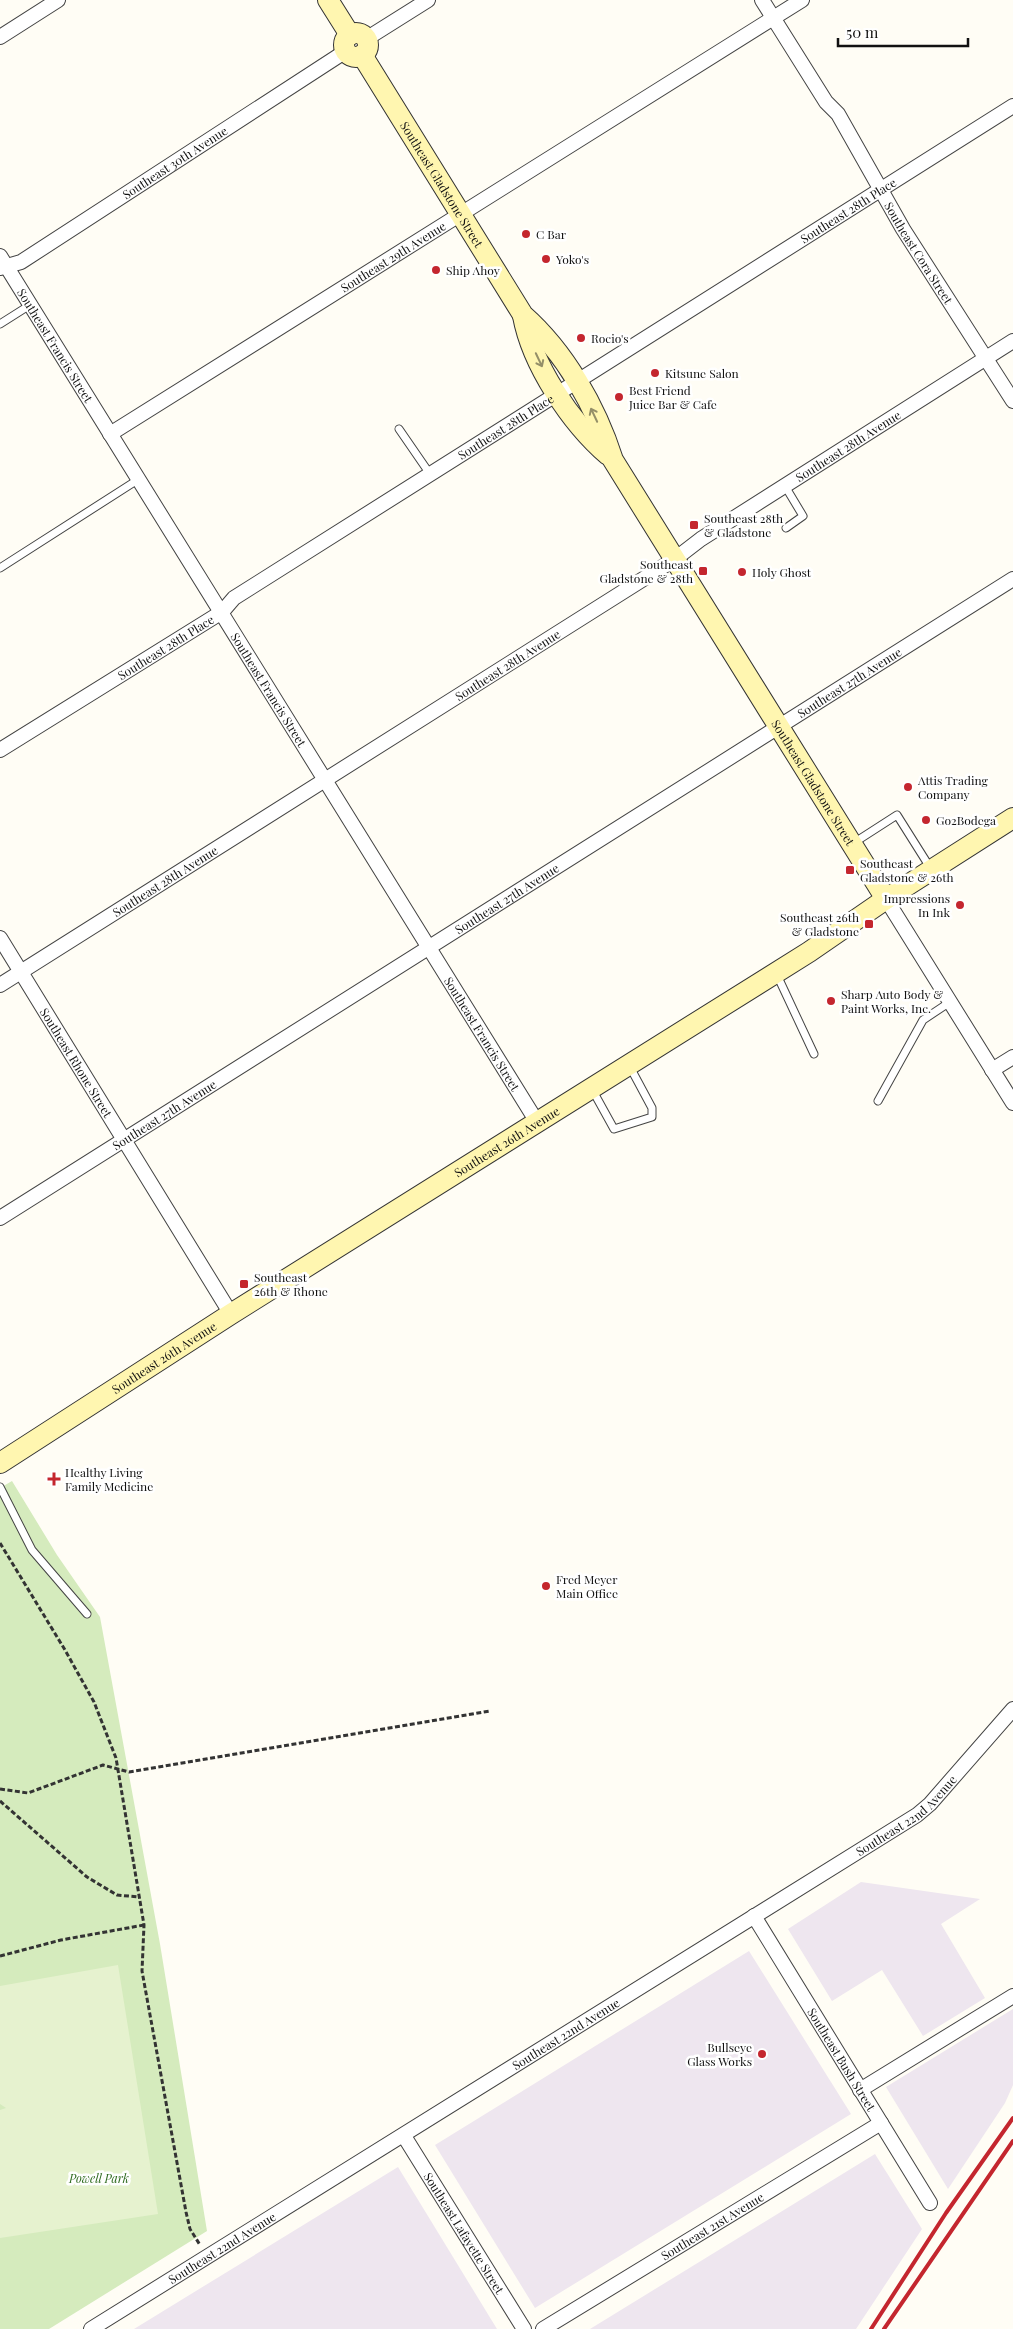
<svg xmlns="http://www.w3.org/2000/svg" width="1013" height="2329" font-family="'Playfair Display',serif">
<rect width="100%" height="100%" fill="#fffdf5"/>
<g fill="#eee6ef">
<polygon points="861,1882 980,1899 941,1924 985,1998 923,2036 882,1970 832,2001 788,1929"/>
<polygon points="749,1951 851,2114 535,2308 435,2145"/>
<polygon points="1013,2009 1013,2085 1005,2103 948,2189 886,2087"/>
<polygon points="875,2154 922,2229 856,2329 590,2329"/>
<polygon points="398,2167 497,2329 134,2329"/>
</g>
<polygon fill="#d5ebbd" points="12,1481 57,1555 100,1617 160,1944 207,2231 49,2329 0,2329 0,1488"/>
<polygon fill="#e6f2cf" points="118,1965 158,2214 0,2238 0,2110 6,2108 0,2104 0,1986"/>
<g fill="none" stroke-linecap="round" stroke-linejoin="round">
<defs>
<g id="lane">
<polyline points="0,324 30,305"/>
<polyline points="399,429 430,474"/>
<polyline points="785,486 803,516 786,528"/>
<polyline points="0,568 139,479"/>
<polyline points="852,844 897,815 931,869"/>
<polyline points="777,975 814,1054"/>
<polyline points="593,1091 614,1129 652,1117 652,1108 630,1067"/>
<polyline points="878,1101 923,1020 950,1002"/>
<polyline points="0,1487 32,1550 87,1614"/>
</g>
<g id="street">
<path id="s1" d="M 762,0 L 826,102 L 838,114 L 903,229 L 1013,401"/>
<polyline points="0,37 58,0"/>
<polyline points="366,39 428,0"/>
<path id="s2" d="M 0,256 L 537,1122"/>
<path id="s3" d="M 0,268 L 21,262 L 346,51"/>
<path id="s4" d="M 110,434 L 802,0"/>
<path id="s5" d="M 0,750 L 222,612 L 234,598 L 1013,106"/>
<polyline points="886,899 1013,1103"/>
<path id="s6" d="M 0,938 L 231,1314"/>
<path id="s7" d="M 0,985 L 675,559 L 701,539 L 1013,341"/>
<polyline points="992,1070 1013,1057"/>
<path id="s8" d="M 0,1218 L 1013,579"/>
<path id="s9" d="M 754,1916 L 930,2203"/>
<polyline points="860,2090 1013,1996"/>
<path id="s10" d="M 404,2136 L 524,2329"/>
<path id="s11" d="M 91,2329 L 917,1815 L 930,1804 L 1013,1709"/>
<path id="s12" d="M 543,2329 L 881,2123"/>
</g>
<g id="secondary">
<polyline points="328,0 350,35"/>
<circle cx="356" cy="45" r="12"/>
<path id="s13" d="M 362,55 L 523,315 C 565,352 596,407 613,460 L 886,899"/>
<path d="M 523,316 C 532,365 571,423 608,455"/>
<path id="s14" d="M 0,1463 L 231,1314 L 809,952 L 886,899 L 1013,818"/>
</g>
</defs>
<use href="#lane" stroke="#444" stroke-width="9"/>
<use href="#street" stroke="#444" stroke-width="16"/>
<use href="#secondary" stroke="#333" stroke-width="22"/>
<g stroke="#333" stroke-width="3" stroke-dasharray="5 2.5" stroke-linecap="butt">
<polyline points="0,1543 65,1650 94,1702 116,1758 144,1925 142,1971 186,2212 190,2229 200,2245"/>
<polyline points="0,1789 28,1793 103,1765 129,1772 490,1711"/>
<polyline points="0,1801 87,1877 117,1895 139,1897"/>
<polyline points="0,1956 61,1940 144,1925"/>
</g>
<use href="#lane" stroke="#fff" stroke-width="7"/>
<use href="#street" stroke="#fff" stroke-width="14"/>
<use href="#secondary" stroke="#fff6b0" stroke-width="20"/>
<g stroke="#c4262e" stroke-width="4">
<polyline points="871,2329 946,2213 1013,2118"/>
<polyline points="884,2329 1013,2141"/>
</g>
</g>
<defs><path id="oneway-shaft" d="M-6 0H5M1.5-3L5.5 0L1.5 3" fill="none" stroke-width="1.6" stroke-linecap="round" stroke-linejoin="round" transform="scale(1.25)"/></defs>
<g stroke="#948f68">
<use href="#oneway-shaft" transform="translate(539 360) rotate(65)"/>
<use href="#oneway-shaft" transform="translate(594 415) rotate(-115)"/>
</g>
<g fill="#c4262e" stroke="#fff" stroke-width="2">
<circle cx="526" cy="234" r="5"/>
<circle cx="546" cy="259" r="5"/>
<circle cx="436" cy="270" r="5"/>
<circle cx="581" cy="338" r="5"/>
<circle cx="655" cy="373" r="5"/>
<circle cx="619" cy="397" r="5"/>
<rect x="689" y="520" width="10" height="10" rx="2.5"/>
<rect x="698" y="566" width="10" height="10" rx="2.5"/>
<circle cx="742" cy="572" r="5"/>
<circle cx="908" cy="787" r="5"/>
<circle cx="926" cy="820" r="5"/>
<rect x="845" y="865" width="10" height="10" rx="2.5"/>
<circle cx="960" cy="905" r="5"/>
<rect x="864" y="919" width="10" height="10" rx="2.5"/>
<circle cx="831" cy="1001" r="5"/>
<rect x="239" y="1279" width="10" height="10" rx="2.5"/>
<path d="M51.5 1471.5h5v5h5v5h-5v5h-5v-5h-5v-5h5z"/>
<circle cx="546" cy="1586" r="5"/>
<circle cx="762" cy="2054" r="5"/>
</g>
<g text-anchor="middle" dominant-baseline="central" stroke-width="5" stroke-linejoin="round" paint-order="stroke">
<g font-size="12" fill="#111" stroke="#fff">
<text stroke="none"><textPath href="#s3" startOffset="205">Southeast 30th Avenue</textPath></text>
<text stroke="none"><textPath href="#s13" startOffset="152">Southeast Gladstone Street</textPath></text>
<text stroke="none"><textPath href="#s5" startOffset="1006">Southeast 28th Place</textPath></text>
<text stroke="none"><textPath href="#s1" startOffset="298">Southeast Cora Street</textPath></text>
<text stroke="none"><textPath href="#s4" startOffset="334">Southeast 29th Avenue</textPath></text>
<text stroke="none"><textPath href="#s2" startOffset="105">Southeast Francis Street</textPath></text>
<text stroke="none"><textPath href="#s5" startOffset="601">Southeast 28th Place</textPath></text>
<text stroke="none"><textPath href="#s7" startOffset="1005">Southeast 28th Avenue</textPath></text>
<text stroke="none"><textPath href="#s5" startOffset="195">Southeast 28th Place</textPath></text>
<text stroke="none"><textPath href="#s7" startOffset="600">Southeast 28th Avenue</textPath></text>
<text stroke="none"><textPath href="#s8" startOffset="1004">Southeast 27th Avenue</textPath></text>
<text stroke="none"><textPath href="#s2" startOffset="510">Southeast Francis Street</textPath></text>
<text stroke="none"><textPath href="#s13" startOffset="858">Southeast Gladstone Street</textPath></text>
<text stroke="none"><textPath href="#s7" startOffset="195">Southeast 28th Avenue</textPath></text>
<text stroke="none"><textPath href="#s8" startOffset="599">Southeast 27th Avenue</textPath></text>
<text stroke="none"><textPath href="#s2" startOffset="915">Southeast Francis Street</textPath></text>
<text stroke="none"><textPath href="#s6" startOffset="146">Southeast Rhone Street</textPath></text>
<text stroke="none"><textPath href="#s8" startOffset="194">Southeast 27th Avenue</textPath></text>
<text stroke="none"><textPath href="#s14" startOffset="600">Southeast 26th Avenue</textPath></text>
<text stroke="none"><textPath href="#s14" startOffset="195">Southeast 26th Avenue</textPath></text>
<text stroke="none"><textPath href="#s11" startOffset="964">Southeast 22nd Avenue</textPath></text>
<text stroke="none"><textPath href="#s11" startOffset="559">Southeast 22nd Avenue</textPath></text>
<text stroke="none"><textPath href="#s9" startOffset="168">Southeast Bush Street</textPath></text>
<text stroke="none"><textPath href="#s12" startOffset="198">Southeast 21st Avenue</textPath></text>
<text stroke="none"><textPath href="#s10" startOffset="114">Southeast Lafayette Street</textPath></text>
<text stroke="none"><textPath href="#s11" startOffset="154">Southeast 22nd Avenue</textPath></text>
</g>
<g font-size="12" fill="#111" stroke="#fff" text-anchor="start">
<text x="536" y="234">C Bar</text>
<text x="556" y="259">Yoko's</text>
<text x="446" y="270">Ship Ahoy</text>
<text x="591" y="338">Rocio's</text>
<text x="665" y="373">Kitsune Salon</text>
<text x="629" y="390">Best Friend<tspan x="629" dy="14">Juice Bar &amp; Cafe</tspan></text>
<text x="704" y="518">Southeast 28th<tspan x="704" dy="14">&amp; Gladstone</tspan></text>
<text x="693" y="564" text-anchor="end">Southeast<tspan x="693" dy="14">Gladstone &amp; 28th</tspan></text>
<text x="752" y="572">Holy Ghost</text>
<text x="918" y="780">Attis Trading<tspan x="918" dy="14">Company</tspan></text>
<text x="936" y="820">Go2Bodega</text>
<text x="860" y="863">Southeast<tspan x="860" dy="14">Gladstone &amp; 26th</tspan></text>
<text x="950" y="898" text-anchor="end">Impressions<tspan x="950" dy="14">In Ink</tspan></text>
<text x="859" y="917" text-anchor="end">Southeast 26th<tspan x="859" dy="14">&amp; Gladstone</tspan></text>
<text x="841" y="994">Sharp Auto Body &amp;<tspan x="841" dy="14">Paint Works, Inc.</tspan></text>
<text x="254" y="1277">Southeast<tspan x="254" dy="14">26th &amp; Rhone</tspan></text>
<text x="65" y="1472">Healthy Living<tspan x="65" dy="14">Family Medicine</tspan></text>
<text x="556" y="1579">Fred Meyer<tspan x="556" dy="14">Main Office</tspan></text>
<text x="752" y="2047" text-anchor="end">Bullseye<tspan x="752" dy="14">Glass Works</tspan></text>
</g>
<g font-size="12" font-style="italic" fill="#2f6b1f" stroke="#fff">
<text x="99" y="2178">Powell Park</text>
</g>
</g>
<path d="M838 38v8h130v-8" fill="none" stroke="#111111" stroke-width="2.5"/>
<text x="846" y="38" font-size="15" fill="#111111" stroke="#ffffff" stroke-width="4" paint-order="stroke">50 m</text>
</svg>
